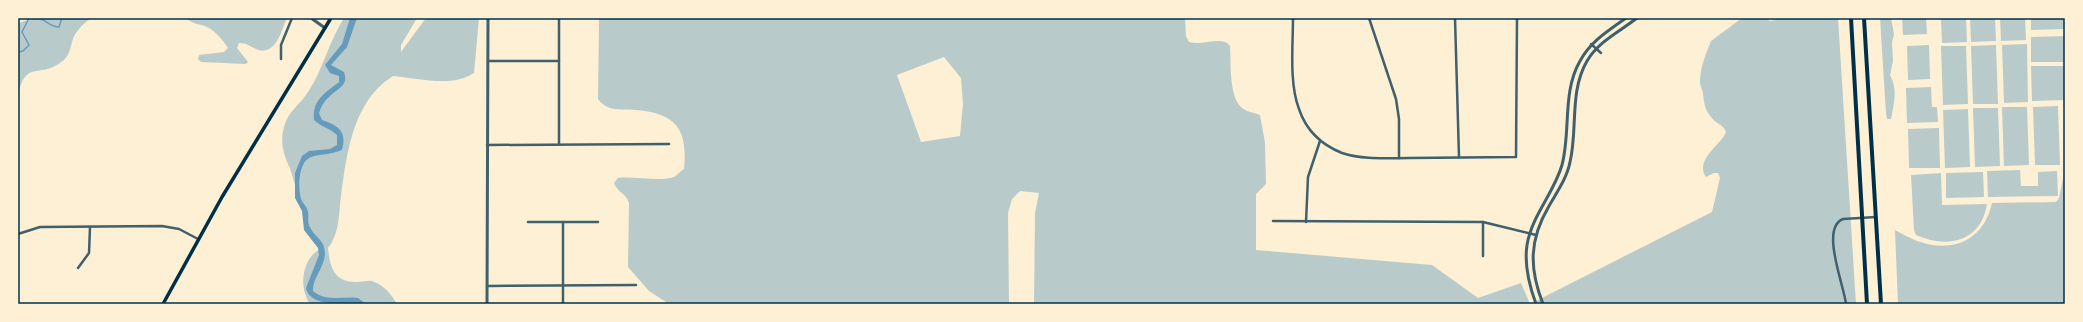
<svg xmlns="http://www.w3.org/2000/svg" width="2083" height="322" font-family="Commissioner,sans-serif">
<rect width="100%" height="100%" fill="#fdf0d5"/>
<g fill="#b9caca" fill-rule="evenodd">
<path d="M 35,18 L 91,18 C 84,23 78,29 74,36 C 70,46 71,56 60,63 C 38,78 26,60 18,95 L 18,23 Z"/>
<path d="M 186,18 L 287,18 C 281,31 276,57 256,49 C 249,46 247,43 239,43 L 237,48 L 248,62 L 246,64 L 201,62 L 198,59 L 199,55 L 224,52 L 228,48 C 224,41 214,30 207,27 C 199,23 193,25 186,18 Z"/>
<path d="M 344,18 L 417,18 L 401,45 L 401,52 L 426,18 L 479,18 L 474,73 C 452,88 418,78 393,76 C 351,102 346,158 340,204 C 339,218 338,236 328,248 C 330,266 333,282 356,282 C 361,282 367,280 372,281 C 384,285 391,294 397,304 L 310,304 C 298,287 302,257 322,248 L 307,225 L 290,168 C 283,155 280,141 284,127 C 288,111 300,105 308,92 C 323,70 329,41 344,18 Z"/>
<path d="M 599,18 L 1185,18 L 1186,36 L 1189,42 C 1204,46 1222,35 1230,46 C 1231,62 1229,94 1240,106 C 1245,112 1253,112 1260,115 L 1265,143 L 1266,184 L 1256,194 L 1256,250 L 1432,265 L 1478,298 L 1521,283 L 1530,304 L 1034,304 L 1035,213 L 1039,193 L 1020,191 L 1012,199 L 1008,213 L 1009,304 L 669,304 L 649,291 L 628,267 L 629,203 C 626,193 617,192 614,183 L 618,178 C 634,176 661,182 674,177 C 677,175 681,171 684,169 C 688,129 676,113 635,110 C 620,109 608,112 598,99 ZM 944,57 L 961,78 L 963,104 L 960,136 L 921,142 L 897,75 Z"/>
<path d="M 1742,18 L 1767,18 L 1770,21 L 1775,20 L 1776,18 L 1838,18 L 1856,304 L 1530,304 L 1712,212 L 1720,178 L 1718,173 L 1714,173 L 1706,177 C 1694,160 1721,145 1726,132 C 1723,124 1716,124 1711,117 C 1705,110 1704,103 1703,94 C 1703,90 1700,87 1700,82 C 1700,67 1706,54 1711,41 Z"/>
<path d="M 1880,18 L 1891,18 L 1894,34 L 1892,43 L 1893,61 L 1890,75 C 1898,90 1894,103 1891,119 L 1887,119 L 1886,113 Z"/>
<polygon points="1902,18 1926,18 1927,34 1903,35"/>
<polygon points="1941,18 1966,18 1967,42 1942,43"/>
<polygon points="1970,18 1995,18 1996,41 1971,42"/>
<polygon points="2000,18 2025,18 2026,40 2001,41"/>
<polygon points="2031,18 2065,18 2065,29 2031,30"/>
<polygon points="2065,36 2065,62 2031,62 2031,37"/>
<polygon points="2027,44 2028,102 2004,103 2002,45"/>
<polygon points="1929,45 1930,79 1908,80 1907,46"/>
<polygon points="1996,45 1998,104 1973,104 1971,46"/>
<polygon points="1941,46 1966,46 1968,104 1943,105"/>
<polygon points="2031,66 2065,66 2065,100 2032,101"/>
<polygon points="1931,87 1932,107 1937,107 1938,122 1907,123 1906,88"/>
<polygon points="2058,106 2060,165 2035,165 2033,107"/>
<polygon points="2002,107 2027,107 2029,165 2004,166"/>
<polygon points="1973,108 1998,108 2000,166 1975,167"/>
<polygon points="1968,109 1970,167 1945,168 1943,110"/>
<polygon points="1939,128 1940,168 1909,168 1908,129"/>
<path d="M 2065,169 L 2065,304 L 1898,304 L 1895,230 C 1902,234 1910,238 1917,241 C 1953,254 1984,240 1992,203 L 2056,202 L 2059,198 Z"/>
<polygon points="2020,170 2021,186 2038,186 2038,172 2057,171 2058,196 1988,197 1987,171"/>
<polygon points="1983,172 1984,197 1946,198 1946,173"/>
<path d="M 1941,173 L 1942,205 L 1987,204 C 1981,242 1947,249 1916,235 L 1914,230 L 1911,175 Z"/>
</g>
<path fill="#669bbc" d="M 350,18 L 357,18 L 347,47 L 331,65 L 344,72 C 349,86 338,88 329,97 C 324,101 321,107 319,113 L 322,120 C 339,126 347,131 342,150 C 331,155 316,154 309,158 C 298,165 298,188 301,199 C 303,204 307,206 308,212 C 309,217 307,223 310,227 C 313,235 322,239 324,247 C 329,264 312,276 313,291 C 325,302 344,296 358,298 L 366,304 C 350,304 309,308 306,288 L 319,255 L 318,248 L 304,230 L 302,211 L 295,198 L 295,173 L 302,156 L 309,151 L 330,149 L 337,145 L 337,135 C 330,128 321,127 314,120 C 312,100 325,93 339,82 L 339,76 L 330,73 L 325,65 L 342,44 Z"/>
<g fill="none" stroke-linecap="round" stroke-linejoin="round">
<g stroke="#669bbc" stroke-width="1.5">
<path d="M 37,18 C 46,19 49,27 59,27 L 62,18"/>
<polyline points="18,52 23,51 29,45 22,32 29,18"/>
</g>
<g stroke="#3f606c" stroke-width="2.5">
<path d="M 1293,18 C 1293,45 1289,83 1299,109 C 1306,130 1322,145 1342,153 C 1363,160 1387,158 1409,158 C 1444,158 1480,157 1516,157 L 1517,18"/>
<polyline points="1369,18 1396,99 1399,119 1399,158"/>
<polyline points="1455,18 1459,157"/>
<polyline points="1591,44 1601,53"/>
<polyline points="281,59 281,45 292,18"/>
<polyline points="488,61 559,61"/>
<polyline points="559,144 559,18"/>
<polyline points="487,145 669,144"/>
<polyline points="1273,221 1483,222 1536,235"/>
<polyline points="528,222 598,222"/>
<polyline points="563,222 563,304"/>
<polyline points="1306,222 1308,177 1320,141"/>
<polyline points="18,234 40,227 162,226 179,229 198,239"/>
<polyline points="1483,256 1483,222"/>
<polyline points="78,268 89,253 90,227"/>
<polyline points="487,286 636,285"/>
<path d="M 1846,304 C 1844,285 1820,228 1843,219 L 1876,217"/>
</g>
<g stroke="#3f606c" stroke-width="3">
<polyline points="311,18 325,28"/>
<polyline points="487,304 488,18"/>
<path d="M 1536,304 C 1529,285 1524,265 1527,245 C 1532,215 1554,193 1562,165 C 1571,131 1562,92 1580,61 C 1591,41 1608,31 1626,18"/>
<path d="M 1543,304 C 1529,268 1529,240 1549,206 C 1557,192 1567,178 1570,162 C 1578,129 1569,92 1587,61 C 1599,41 1619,32 1637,18"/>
</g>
<polyline stroke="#003049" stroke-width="3.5" points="163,304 222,197 331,18"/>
<g stroke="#003049" stroke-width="4">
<polyline points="1851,18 1867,304"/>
<polyline points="1864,18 1881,304"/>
</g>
</g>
<rect width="2083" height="322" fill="none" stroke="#fdf0d5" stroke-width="38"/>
<rect x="19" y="19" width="2045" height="284" fill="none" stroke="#003049" stroke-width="1.5"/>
</svg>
